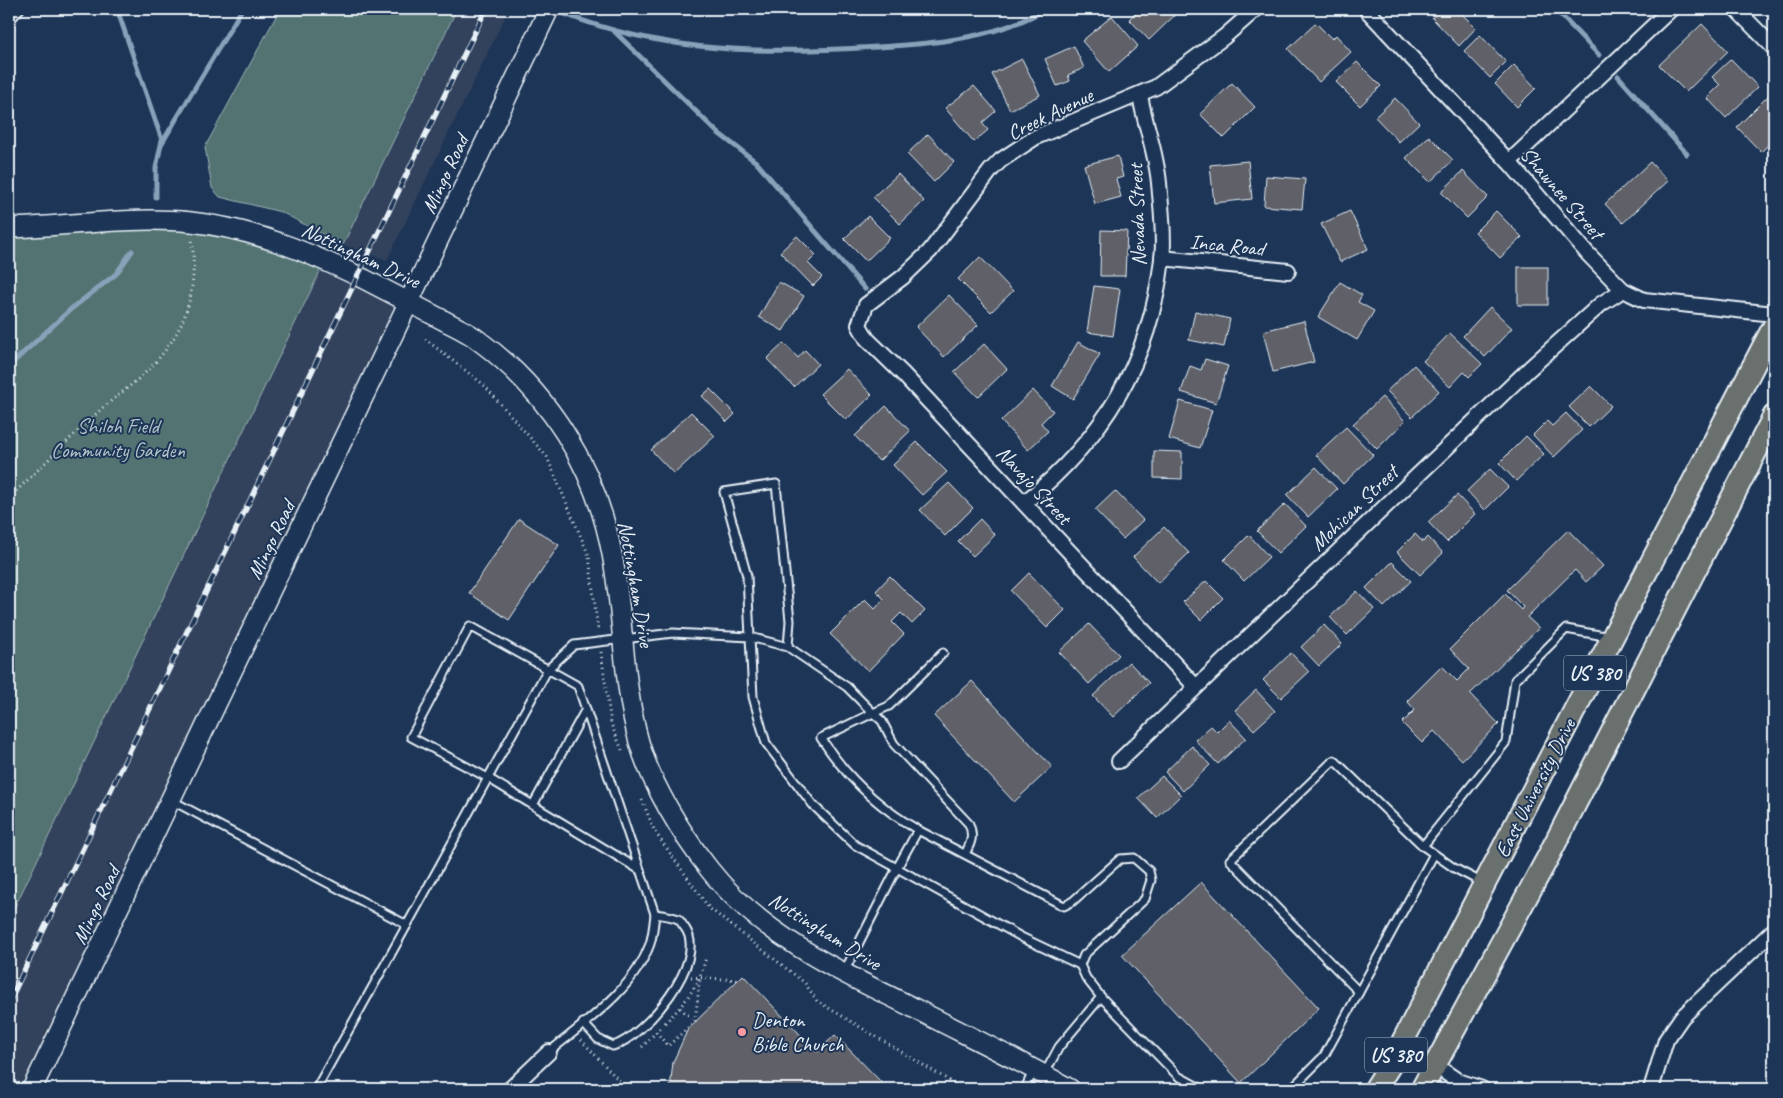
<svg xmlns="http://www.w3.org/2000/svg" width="1783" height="1098" viewBox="0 0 1783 1098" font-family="Caveat,sans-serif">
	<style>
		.built { fill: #30425c }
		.green { fill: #537372; stroke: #9eb2b5 }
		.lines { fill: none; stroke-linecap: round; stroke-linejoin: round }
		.stream { stroke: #88a2ba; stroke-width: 5 }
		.building { fill: #5e6168; stroke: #e8f1f8 }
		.lane-casing { stroke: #e8f1f8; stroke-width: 11 }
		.street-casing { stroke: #e8f1f8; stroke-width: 18 }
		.secondary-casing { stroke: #e8f1f8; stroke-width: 22 }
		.primary-casing { stroke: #e8f1f8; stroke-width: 25 }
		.path { stroke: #e8f1f8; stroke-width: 3; stroke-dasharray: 1 4; stroke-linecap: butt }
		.lane { stroke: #1d3557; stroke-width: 7 }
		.street { stroke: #1d3557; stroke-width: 14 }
		.secondary { stroke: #1d3557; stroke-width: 19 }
		.primary { stroke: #6b706d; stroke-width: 21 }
		.rail-casing { stroke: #e8f1f8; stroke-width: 5.5 }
		.rail { stroke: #1d3557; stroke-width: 4; stroke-dasharray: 11; stroke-linecap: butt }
		.poi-dot { fill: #ff9aa2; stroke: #1d3557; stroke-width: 2 }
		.labels { text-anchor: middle; stroke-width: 4; stroke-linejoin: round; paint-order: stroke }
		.shield { fill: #1d3557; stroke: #abb9c8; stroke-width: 1 }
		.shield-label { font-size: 20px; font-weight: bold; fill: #e8f1f8 }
		.street-label { font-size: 21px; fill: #e8f1f8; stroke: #1d3557 }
		.park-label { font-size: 21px; fill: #b4c5c9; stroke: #1d3557 }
		.poi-label { font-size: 21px; fill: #e8f1f8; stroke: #1d3557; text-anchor: start }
	</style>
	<rect width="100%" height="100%" fill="#1d3557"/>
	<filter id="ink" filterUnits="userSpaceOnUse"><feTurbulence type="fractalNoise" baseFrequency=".02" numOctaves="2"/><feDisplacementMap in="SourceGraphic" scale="10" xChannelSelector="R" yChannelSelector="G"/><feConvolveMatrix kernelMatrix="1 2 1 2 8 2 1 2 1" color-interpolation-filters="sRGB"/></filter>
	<g filter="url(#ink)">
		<!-- built -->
		<g class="built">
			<polygon points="458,9 509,9 387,260 343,245"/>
			<polygon points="325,261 409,302 32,1089 9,1089 9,919"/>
		</g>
		<!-- green -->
		<g class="green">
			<polygon points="280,9 457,9 343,245 281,212 220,197 212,188 205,147"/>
			<polygon points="162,220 325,261 9,919 9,228"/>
		</g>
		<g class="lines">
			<!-- stream -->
			<g class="stream">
				<polyline points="117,9 162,140 156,168 156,197"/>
				<polyline points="1555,9 1599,55"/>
				<path d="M562,13C666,54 767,54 877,47C931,44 998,38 1045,9"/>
				<polyline points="615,32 717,132 756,162 865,289"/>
				<polyline points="1618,76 1687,154"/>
				<polyline points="162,143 242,9"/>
				<polyline points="9,366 71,309 116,274 132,251"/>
			</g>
		</g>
		<!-- building -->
		<g class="building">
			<polygon points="1140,9 1171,9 1176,14 1149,40 1129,19"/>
			<polygon points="1441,9 1457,9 1476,28 1459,46 1432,18"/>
			<polygon points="1112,16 1138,46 1109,72 1082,41"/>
			<polygon points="1316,23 1332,39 1336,35 1351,52 1319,82 1288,49"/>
			<polygon points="1702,24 1728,51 1686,92 1659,65"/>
			<polygon points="1480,35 1506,62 1490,78 1464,51"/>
			<polygon points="1074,46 1084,68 1068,75 1070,81 1057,86 1045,59"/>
			<polygon points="1022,59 1040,95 1010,110 992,74"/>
			<polygon points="1731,59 1758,87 1726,118 1707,98 1720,85 1712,77"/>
			<polygon points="1357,62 1381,86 1360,106 1336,82"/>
			<polygon points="1514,65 1536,88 1517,107 1495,84"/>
			<polygon points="1232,83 1255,107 1224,138 1200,114"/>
			<polygon points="974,86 996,111 982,123 988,130 974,142 945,108"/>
			<polygon points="1770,94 1774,99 1774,139 1761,152 1737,127"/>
			<polygon points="1395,98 1419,123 1399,142 1375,117"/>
			<polygon points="928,134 954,162 934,182 907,154"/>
			<polygon points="1429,136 1453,160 1430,182 1406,158"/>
			<polygon points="1118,156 1123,177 1116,179 1121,197 1095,204 1084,165"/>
			<polygon points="1248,161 1252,199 1214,203 1210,165"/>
			<polygon points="1650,162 1668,181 1623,223 1605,204"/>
			<polygon points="1463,171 1488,197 1467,218 1441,192"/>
			<polygon points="898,174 924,201 900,224 873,197"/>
			<polygon points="1266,176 1305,179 1302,209 1264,206"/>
			<polygon points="1350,211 1368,249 1340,262 1321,224"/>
			<polygon points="1496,211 1522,237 1500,258 1475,232"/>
			<polygon points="868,216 890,238 866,261 844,239"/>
			<polygon points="1101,230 1127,231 1125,276 1100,276"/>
			<polygon points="797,236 816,255 808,263 822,277 813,286 780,252"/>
			<polygon points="980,257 1013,291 991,312 958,279"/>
			<rect x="1518" y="267" width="30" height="38"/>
			<polygon points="779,282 804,296 783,331 759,317"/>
			<polygon points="1340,282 1362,295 1358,302 1374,311 1357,340 1318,317"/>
			<polygon points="1094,286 1120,289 1113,336 1087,332"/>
			<polygon points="949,295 978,325 944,357 916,327"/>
			<polygon points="1490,307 1512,328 1485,357 1463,336"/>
			<polygon points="1195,311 1230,319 1224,347 1189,340"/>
			<polygon points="1304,321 1314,362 1273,372 1263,331"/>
			<polygon points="1450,333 1482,364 1469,377 1464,372 1450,387 1423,361"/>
			<polygon points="1078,342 1100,354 1073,399 1052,386"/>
			<polygon points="784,343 798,358 805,350 818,364 794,387 767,359"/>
			<polygon points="984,344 1007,369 978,397 954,372"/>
			<polygon points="1205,359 1228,366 1216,403 1181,392 1190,366 1201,370"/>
			<polygon points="1414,365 1439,391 1412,417 1387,391"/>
			<polygon points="847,369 872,395 846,420 820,394"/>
			<polygon points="1591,386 1611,406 1589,427 1569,407"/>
			<polygon points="710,389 735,414 727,422 702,396"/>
			<polygon points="1033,390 1053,411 1041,423 1048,431 1028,450 1001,421"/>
			<polygon points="1382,397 1405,421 1377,449 1353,424"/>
			<polygon points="1180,401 1212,410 1200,448 1169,439"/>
			<polygon points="886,406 910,431 879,461 855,436"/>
			<polygon points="691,412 715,436 674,474 651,450"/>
			<polygon points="1566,413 1582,430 1554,457 1533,435 1547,421 1552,426"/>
			<polygon points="1346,427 1373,455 1343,484 1316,455"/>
			<polygon points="1526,436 1544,454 1516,481 1499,463"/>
			<polygon points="917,442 947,472 922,495 893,465"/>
			<polygon points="1154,451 1182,452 1182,479 1154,478"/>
			<polygon points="1316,467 1337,489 1308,517 1287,495"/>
			<polygon points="1490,469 1508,487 1485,510 1467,491"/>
			<polygon points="949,483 973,508 945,536 920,510"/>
			<polygon points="1115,491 1143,520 1123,539 1095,510"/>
			<polygon points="1457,495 1475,514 1447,542 1428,522"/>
			<polygon points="1285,504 1306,526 1278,553 1257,531"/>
			<polygon points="519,519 559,545 509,620 469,593"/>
			<polygon points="980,519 995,535 973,556 958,541"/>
			<polygon points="1164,527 1189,553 1158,583 1133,557"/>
			<polygon points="1568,530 1603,566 1586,582 1575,570 1527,617 1539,628 1470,694 1499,724 1462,760 1434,731 1422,743 1402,723 1415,710 1407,701 1442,666 1457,681 1469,669 1450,649 1505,594 1521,610 1523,607 1507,590"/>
			<polygon points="1415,534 1423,542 1428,537 1443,553 1420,575 1397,552"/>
			<polygon points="1249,535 1269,557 1244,581 1224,560"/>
			<polygon points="1392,562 1411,581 1384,607 1366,588"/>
			<polygon points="1029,573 1065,610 1047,628 1011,591"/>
			<polygon points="890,576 925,611 912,624 901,613 892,622 904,634 868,671 830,634 865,599 875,609 884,599 876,591"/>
			<polygon points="1206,581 1223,598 1201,620 1183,602"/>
			<polygon points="1357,591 1374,609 1347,635 1330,617"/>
			<polygon points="1089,624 1119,655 1089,684 1059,652"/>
			<polygon points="1324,625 1342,644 1319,666 1301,647"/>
			<polygon points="1291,653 1309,672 1281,698 1263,680"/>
			<polygon points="1129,662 1149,683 1113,717 1093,696"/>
			<polygon points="972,681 1052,767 1014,802 934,716"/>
			<polygon points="1256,690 1275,711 1254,730 1235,710"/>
			<polygon points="1229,720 1246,738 1218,764 1195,740 1211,726 1217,732"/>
			<polygon points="1192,746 1210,765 1183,791 1165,772"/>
			<polygon points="1162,776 1181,795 1157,818 1138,798"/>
			<polygon points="1201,882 1319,1008 1241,1083 1122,955"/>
			<polygon points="743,975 817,1052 835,1035 887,1088 670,1089 673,1062 688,1029"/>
		</g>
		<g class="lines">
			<defs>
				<g id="lane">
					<polyline points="9,21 20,9"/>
					<polyline points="788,647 750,637 747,576 724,492 776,484 790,621 788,647 847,687 873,713 889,706 943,653"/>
					<polyline points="171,800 407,925 548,669 574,645 673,633 750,637 753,697 766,743 813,805 855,845 897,868 844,972"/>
					<polyline points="533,805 586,709"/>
					<polyline points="918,830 1064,906 1073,901 1120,859 1134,858 1149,871 1151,880 1145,899 1084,955 1080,965 1086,978 1101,997"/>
					<polyline points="1423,846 1454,868 1483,883"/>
					<path d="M965,854C971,843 974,836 969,824L894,744L882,721L873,713L821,738C846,777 878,807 918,830L897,868L1023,938L1080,965"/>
					<polyline points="1359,992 1434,854"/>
					<path d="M583,1023L598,1039L613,1046C644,1037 709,961 685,928C683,926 681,921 678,919C672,916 662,915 655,914"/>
					<path d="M549,1052C585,1022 633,991 650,944C653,934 654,923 655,914L578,686L470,626L411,737L488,778L640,870"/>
					<polyline points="1045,1073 1059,1047 1101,997 1178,1076 1202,1089"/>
					<polyline points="316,1089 407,925"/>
					<polyline points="1025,1089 1034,1069"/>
					<polyline points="1291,1089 1324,1056 1359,992 1230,860 1334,760 1423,846 1506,742 1515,680 1566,629 1610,637"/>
				</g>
				<g id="street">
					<polyline points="1366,9 1509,162 1588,254 1623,290 1644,300 1774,314"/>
					<polyline points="1736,9 1774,48"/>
					<polyline points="1509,162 1671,9"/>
					<polyline points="1162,258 1288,271"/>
					<path d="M1024,503C1104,438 1150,362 1162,259C1165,237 1161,206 1159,183C1156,151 1145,126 1140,95"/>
					<polyline points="1196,687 903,374 867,339 859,325 866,305 903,277 930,251 991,170 1001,160 1036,137 1156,87 1224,37 1256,9"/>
					<polyline points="1119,761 1529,369 1601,304 1623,290"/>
					<polyline points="1436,1066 1458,1081 1482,1089"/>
					<polyline points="510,1089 549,1052"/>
					<polyline points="1651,1089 1666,1040 1682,1017 1774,930"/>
				</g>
				<g id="secondary">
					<path d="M9,228C69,226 131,216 191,222C254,229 308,252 364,279C391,293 418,307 445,321C456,327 468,332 478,340C549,392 596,468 612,554C624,616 622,681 639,742C651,784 682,835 709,869C759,933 836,970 908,1005C962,1033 1017,1059 1070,1089"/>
					<polyline points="32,1089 549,9"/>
				</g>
				<g id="primary">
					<polyline points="1375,1089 1392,1062 1774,326"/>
					<polyline points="1422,1089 1547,859 1774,416"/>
				</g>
			</defs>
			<!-- lane casing -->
			<use href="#lane" class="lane-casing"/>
			<!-- street casing -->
			<use href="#street" class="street-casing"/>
			<!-- secondary casing -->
			<use href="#secondary" class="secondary-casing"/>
			<!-- primary casing -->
			<use href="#primary" class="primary-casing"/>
			<!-- path -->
			<g class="path">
				<polyline points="425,339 484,385 547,457 589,556 598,631"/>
				<path d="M9,498C38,470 67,441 96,414C114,397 135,384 151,367C189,327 197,290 192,238"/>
				<polyline points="601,652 611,724 622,750"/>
				<polyline points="642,800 655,832 709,908 805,983 817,1001 963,1089"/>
				<polyline points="691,977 738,980"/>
				<polyline points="680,1008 695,1021"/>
				<path d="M665,1023C686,1002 699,986 706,957"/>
				<polyline points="656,1032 668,1046 695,1021 700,979"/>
				<polyline points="581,1040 627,1089"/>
				<polyline points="642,1047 660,1028"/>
			</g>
			<!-- lane -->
			<use href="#lane" class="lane"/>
			<!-- street -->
			<use href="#street" class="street"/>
			<!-- secondary -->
			<use href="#secondary" class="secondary"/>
			<!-- primary -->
			<use href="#primary" class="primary"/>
			<defs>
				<polyline id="rail" points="9,1002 486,9"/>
			</defs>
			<!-- rail casing -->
			<use href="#rail" class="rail-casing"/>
			<!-- rail -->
			<use href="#rail" class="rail"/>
		</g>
	</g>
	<!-- markers -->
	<circle class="poi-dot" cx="742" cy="1032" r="5"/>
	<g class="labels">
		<!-- shield labels -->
		<g class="shield">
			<rect x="1564" y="655.5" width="62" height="35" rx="4"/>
			<rect x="1365" y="1037.5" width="62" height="35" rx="4"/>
		</g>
		<g class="shield-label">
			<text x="1595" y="680">US 380</text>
			<text x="1396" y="1062">US 380</text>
		</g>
		<!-- street labels -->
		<g class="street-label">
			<text transform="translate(1050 114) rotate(-26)" y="7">Creek Avenue</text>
			<text transform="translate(445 174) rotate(-65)" y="7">Mingo Road</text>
			<text transform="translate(1562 193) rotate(49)" y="7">Shawnee Street</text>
			<text transform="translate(1137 215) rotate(-92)" y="7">Nevada Street</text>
			<text transform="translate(1227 245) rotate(6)" y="7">Inca Road</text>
			<text transform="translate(361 255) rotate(25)" y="7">Nottingham Drive</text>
			<text transform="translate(1034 485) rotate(47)" y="7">Navajo Street</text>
			<text transform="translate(1354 508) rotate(-44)" y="7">Mohican Street</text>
			<text transform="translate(271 540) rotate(-64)" y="7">Mingo Road</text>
			<text transform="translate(636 584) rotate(80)" y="7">Nottingham Drive</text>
			<text transform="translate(1535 788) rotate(-63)" y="7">East University Drive</text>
			<text transform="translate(96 905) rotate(-64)" y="7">Mingo Road</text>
			<text transform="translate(825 931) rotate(32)" y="7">Nottingham Drive</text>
		</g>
		<!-- park labels -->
		<g class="park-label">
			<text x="118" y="433">Shiloh Field<tspan x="118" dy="24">Community Garden</tspan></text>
		</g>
		<!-- poi labels -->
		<g class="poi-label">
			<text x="752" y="1027">Denton<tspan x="752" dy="24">Bible Church</tspan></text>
		</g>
	</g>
	<!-- margin -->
	<rect width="1783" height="1098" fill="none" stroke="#1d3557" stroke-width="30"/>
	<rect x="15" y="15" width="1753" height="1068" fill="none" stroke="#e8f1f8" stroke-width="2" filter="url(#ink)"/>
</svg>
